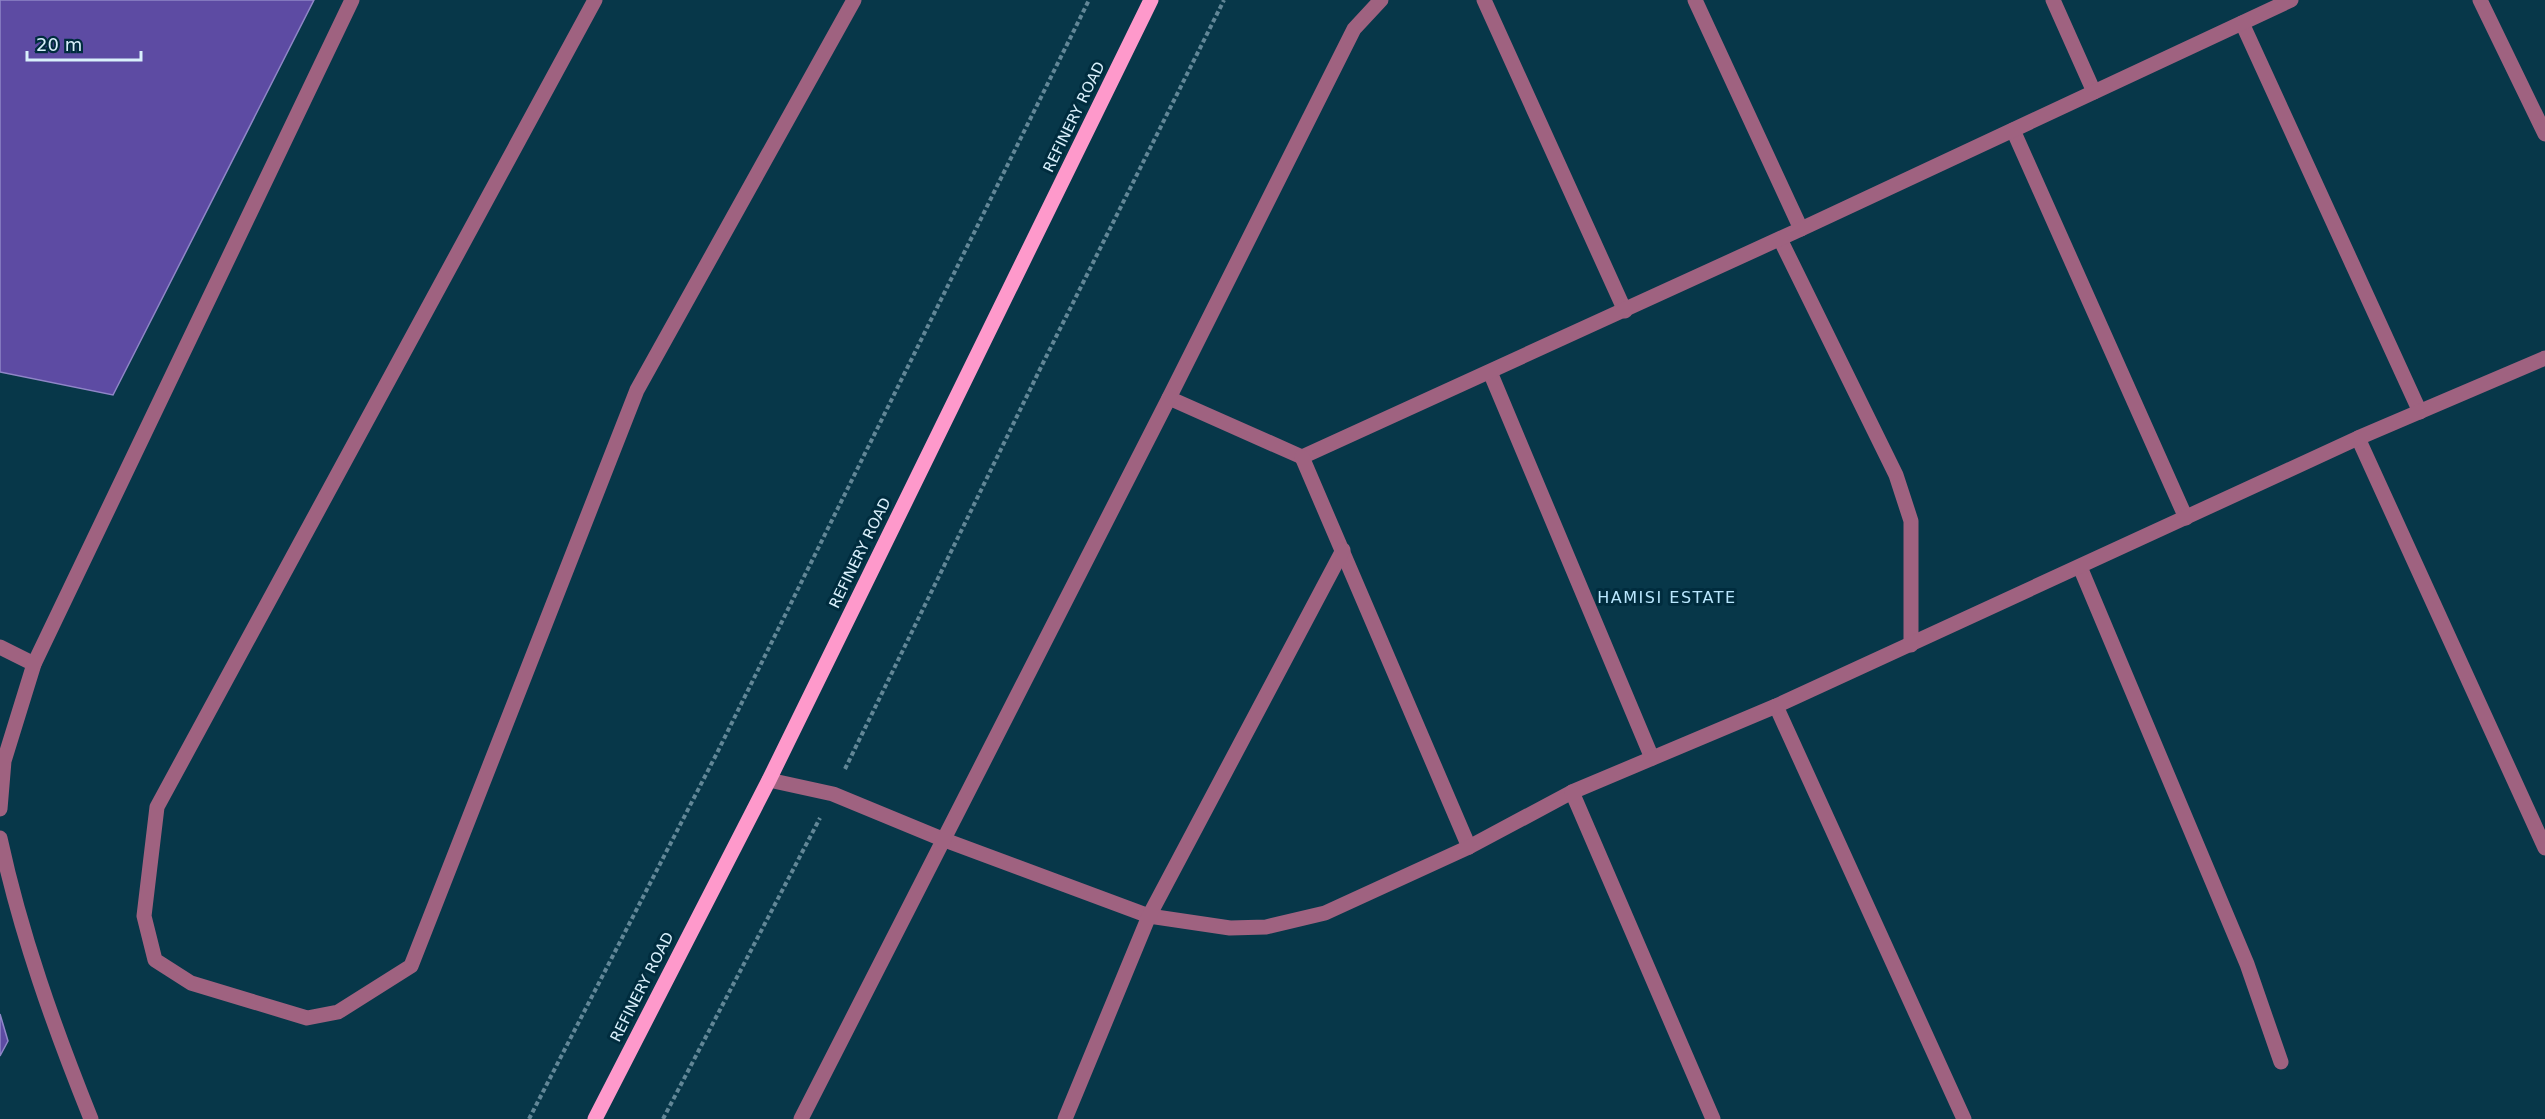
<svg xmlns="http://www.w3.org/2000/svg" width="2545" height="1119" viewBox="0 0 2545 1119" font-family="'DejaVu Sans',sans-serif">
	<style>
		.building { fill: #5d4ba3; stroke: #8f86c7; stroke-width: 1.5 }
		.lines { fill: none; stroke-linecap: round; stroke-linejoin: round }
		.path { stroke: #628797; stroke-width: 4; stroke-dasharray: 4.5 3; stroke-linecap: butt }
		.minor { stroke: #9f6280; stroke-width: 15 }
		.major { stroke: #fe99cb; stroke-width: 15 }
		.labels { text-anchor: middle; stroke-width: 6; stroke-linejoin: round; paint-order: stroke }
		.street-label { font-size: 15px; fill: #d9f0fc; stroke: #002c3e }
		.neighbourhood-label { font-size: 16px; letter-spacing: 1.5px; fill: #b9e7fe; stroke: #002c3e }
	</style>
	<rect width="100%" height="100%" fill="#073749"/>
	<!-- building -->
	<g class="building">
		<polygon points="0,0 314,0 113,395 0,372"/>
		<polygon points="0,1014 8,1041 0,1056"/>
	</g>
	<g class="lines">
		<!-- path -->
		<g class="path">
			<polyline points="845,769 1044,361 1224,0"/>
			<polyline points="529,1119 716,755 1089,0"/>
			<polyline points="663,1119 820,818"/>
		</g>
		<!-- minor -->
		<g class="minor">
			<polyline points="595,0 157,807 144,916 155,960 191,983 307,1018 338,1012 411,966 637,390 854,0"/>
			<polyline points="1484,0 1625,311"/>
			<polyline points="1695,0 1801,229"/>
			<polyline points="2053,0 2094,92"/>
			<polyline points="2480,0 2545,134"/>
			<polyline points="2242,23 2420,412"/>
			<polyline points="2013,130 2186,518"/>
			<polyline points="1780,239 1896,475 1911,521 1911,645"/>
			<polyline points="1490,372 1652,758"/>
			<polyline points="1169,398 1302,457 1801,229 2291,0"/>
			<polyline points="2358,438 2545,848"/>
			<polyline points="1302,457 1469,847"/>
			<polyline points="2080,567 2247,964 2281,1062"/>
			<polyline points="0,647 34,664"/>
			<polyline points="1776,706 1964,1119"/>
			<polyline points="769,780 833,794 942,839 1149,916 1230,928 1266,927 1325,913 1469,847 1572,792 1776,706 2358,438 2545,358"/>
			<polyline points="1572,792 1713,1119"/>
			<polyline points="0,809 4,761 34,664 352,0"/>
			<path d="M0,838C21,935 54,1027 91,1119"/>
			<polyline points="801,1119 1169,398 1354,29 1381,0"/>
			<polyline points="1065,1119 1149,916 1343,550"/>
		</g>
		<!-- major -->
		<polyline class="major" points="595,1119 769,780 1151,0"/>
	</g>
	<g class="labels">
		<!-- street labels -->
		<g class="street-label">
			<text transform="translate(1074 117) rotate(-64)" y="5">REFINERY ROAD</text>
			<text transform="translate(860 553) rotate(-64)" y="5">REFINERY ROAD</text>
			<text transform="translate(642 987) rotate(-63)" y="5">REFINERY ROAD</text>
		</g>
		<!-- neighbourhood labels -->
		<g class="neighbourhood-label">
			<text x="1667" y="603">HAMISI ESTATE</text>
		</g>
	</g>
	<!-- scale -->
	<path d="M27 51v9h114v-9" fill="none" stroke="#d9f0fc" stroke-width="3"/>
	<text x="36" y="51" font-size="18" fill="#d9f0fc" stroke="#002c3e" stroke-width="4.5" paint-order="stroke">20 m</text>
</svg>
